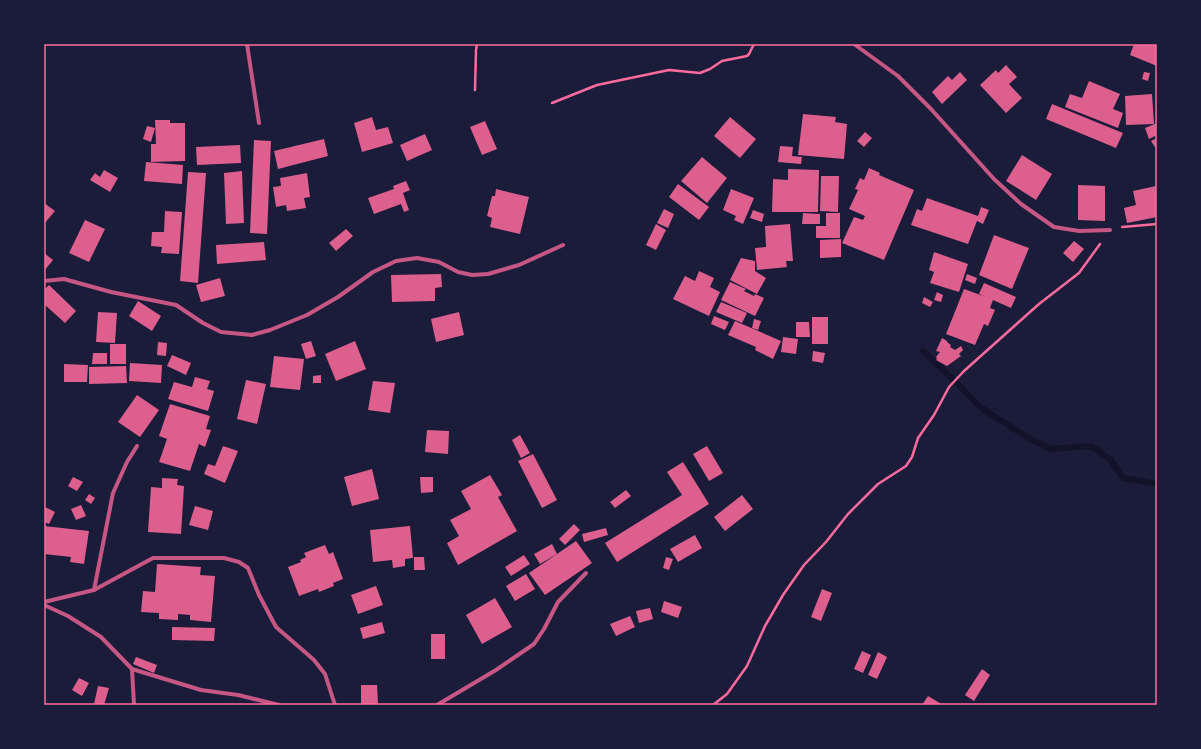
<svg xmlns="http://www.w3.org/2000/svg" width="1201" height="749" viewBox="0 0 1201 749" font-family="Figtree,sans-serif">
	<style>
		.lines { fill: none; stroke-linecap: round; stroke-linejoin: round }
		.stream { stroke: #12122b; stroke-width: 6 }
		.building { fill: #dd5f8e }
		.path { stroke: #ff6b9d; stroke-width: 2.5 }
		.minor { stroke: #c65784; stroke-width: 4 }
		.neatline { fill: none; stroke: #ff6b9d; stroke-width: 1.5 }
	</style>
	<rect width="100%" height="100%" fill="#1b1b3a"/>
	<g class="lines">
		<!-- stream -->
		<polyline class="stream" points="923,351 959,385 980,407 1028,438 1051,449 1091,446 1110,459 1123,478 1157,484"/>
	</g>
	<!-- building -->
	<g class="building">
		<polygon points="1134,44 1157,44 1157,66 1130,55"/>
		<polygon points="1006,65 1017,77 1009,84 1022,98 1006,113 980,85 996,70 998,73"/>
		<polygon points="960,72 967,80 942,104 932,92 948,76 952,80"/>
		<polygon points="1144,72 1150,73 1148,81 1142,79"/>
		<polygon points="1089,81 1120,94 1113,109 1123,113 1118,128 1065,107 1070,94 1082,98"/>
		<polygon points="1152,94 1154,124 1126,125 1125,96"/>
		<polygon points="1052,104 1123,133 1116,148 1046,119"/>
		<polygon points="803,114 836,117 835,122 847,124 844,159 798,155"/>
		<polygon points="372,117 376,130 388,127 393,143 362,152 354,123"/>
		<polygon points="730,117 756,139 740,158 714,136"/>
		<polygon points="155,120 170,120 170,123 185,123 185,161 151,162 151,144 156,144"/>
		<polygon points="485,121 497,149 482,155 470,127"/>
		<polygon points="1157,123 1157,135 1149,139 1145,128"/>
		<polygon points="147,126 155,128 151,142 143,139"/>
		<polygon points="865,132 872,138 864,147 857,141"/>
		<polygon points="425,134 432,150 407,161 400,145"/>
		<polygon points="1157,138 1157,150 1151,141"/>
		<polygon points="324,139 328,156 278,169 274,151"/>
		<polygon points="254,140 271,141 267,234 250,233"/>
		<polygon points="240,145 241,163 197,165 196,147"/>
		<polygon points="780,146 793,147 792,156 802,157 801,164 778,162"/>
		<polygon points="1022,155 1052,174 1036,200 1006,181"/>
		<polygon points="702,157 727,178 707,203 681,181"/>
		<polygon points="146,162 183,165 182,184 144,181"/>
		<polygon points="869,168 880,173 879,175 914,190 884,260 842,243 854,217 863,220 865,216 849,209 858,190 855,189 860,178 864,180"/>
		<polygon points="788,169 819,170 818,212 772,212 773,179 788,180"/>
		<polygon points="104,170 118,178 110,192 90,180 95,173 100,177"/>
		<polygon points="242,171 244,223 226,224 224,173"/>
		<polygon points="188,172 206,173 198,283 180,281"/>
		<polygon points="307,173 310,197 304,198 306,208 287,211 286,205 276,207 273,187 281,186 280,178"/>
		<polygon points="821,176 839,176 838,212 820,211"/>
		<polygon points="406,181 410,190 403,193 409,210 404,212 401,204 374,214 368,198 394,189 393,186"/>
		<polygon points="678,184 709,207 699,220 669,197"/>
		<polygon points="1078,185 1105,186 1105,221 1078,220"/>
		<polygon points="1156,186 1157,217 1127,223 1124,208 1136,205 1133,191"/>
		<polygon points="496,189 529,197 520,234 490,227 492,218 487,216 492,196 495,196"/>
		<polygon points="731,189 754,198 743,224 734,220 736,216 723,210"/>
		<polygon points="927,198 978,216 981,207 989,210 983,224 977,221 968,244 911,225 917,209 922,211"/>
		<polygon points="44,203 55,211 44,224"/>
		<polygon points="664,209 674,214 668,228 657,223"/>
		<polygon points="753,210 764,214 762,222 750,218"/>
		<polygon points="165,211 182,212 179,254 161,253 162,247 151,246 152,232 164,232"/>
		<polygon points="803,213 820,214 820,224 802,224"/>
		<polygon points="826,213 840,213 840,238 816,238 816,226 826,226"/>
		<polygon points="85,220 105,229 89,262 69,253"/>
		<polygon points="656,224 666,230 656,250 646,245"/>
		<polygon points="790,224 793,261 786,261 787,267 757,270 755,248 766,247 765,226"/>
		<polygon points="346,229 353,236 336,251 329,243"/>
		<polygon points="994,235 1029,248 1012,289 979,275"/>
		<polygon points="841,239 841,257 820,258 820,240"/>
		<polygon points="1074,241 1084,249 1073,262 1063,253"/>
		<polygon points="264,242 266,260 217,264 216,245"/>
		<polygon points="934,252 968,264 959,292 930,283 934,272 929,270"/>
		<polygon points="44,253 53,260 44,271"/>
		<polygon points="741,258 755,261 755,271 766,278 757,294 730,280"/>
		<polygon points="699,271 714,278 710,287 720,292 709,316 673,299 685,276 695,281"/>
		<polygon points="441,274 442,287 435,288 435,301 392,302 391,275"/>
		<polygon points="967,274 977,278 975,284 965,280"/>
		<polygon points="220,278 225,296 201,302 196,285"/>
		<polygon points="730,282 746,289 744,291 754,296 755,294 764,298 755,316 721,300"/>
		<polygon points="984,283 1016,297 1011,308 993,300 990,308 995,310 988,326 984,324 975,345 946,334 964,289 986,297 979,294"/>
		<polygon points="49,285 76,311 65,323 44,304 44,290"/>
		<polygon points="937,292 943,295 941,302 934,300"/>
		<polygon points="924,297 933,302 930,307 922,303"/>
		<polygon points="138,301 161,316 152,331 129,316"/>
		<polygon points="721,302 747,313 742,323 716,312"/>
		<polygon points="98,312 117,313 115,343 96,342"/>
		<polygon points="459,312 464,335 436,342 431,319"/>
		<polygon points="714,316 729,322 725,330 711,324"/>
		<rect x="812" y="317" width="16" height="27"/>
		<polygon points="754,319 761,321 758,330 752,328"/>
		<polygon points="735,321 781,341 773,359 755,350 756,347 728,335"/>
		<polygon points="796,322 809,322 810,337 796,337"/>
		<polygon points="783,337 798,339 796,354 781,352"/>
		<polygon points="942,338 947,341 947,342 951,345 950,347 955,350 961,346 963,350 959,354 961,356 947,366 936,360 937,359 936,357 940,352 936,351"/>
		<polygon points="311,341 316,356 306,359 301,344"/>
		<polygon points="355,341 366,369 336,381 325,354"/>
		<polygon points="158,342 167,343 166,356 157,355"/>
		<rect x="110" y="344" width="16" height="20"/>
		<polygon points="813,351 825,353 823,363 812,361"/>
		<polygon points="93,353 107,353 107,364 92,364"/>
		<polygon points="172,355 191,363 186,375 167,366"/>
		<polygon points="274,356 304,359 300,390 270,387"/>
		<polygon points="130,363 162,365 161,383 129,381"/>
		<polygon points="64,364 88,365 87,382 64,382"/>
		<polygon points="126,366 127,383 89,384 89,367"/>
		<polygon points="321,375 321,383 313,383 313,376"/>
		<polygon points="195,377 210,381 207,389 214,391 208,411 168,399 174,382 192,387"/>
		<polygon points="246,380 266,384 257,424 237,419"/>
		<polygon points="373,381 395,383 390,413 368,410"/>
		<polygon points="137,395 159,410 140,437 118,422"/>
		<polygon points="170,404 210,416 206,429 211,430 205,447 199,444 190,471 159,462 167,439 159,436"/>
		<polygon points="427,430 449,431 448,454 425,452"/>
		<polygon points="520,435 530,453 521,458 512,440"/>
		<polygon points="223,446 238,451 225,483 204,474 208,464 215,466"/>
		<polygon points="707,446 723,473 709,481 693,454"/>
		<polygon points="533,454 557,500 542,508 518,461"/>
		<polygon points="683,462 709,504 617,562 605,543 682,495 667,472"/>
		<polygon points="372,469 379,499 352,506 344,477"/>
		<polygon points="490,475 502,495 498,497 517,531 458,565 447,543 459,536 450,520 471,509 461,491"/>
		<polygon points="73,477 83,482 77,491 68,486"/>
		<polygon points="420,477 433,477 433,492 421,493"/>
		<polygon points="162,478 178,479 177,485 184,486 181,534 148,532 151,487 162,488"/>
		<polygon points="626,490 631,496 615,508 610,502"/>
		<polygon points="89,494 95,498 91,504 85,500"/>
		<polygon points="742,495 753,509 725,531 714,517"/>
		<polygon points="81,505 86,516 76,520 71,509"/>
		<polygon points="195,506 213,511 208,530 189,525"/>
		<polygon points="45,507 55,512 49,524 44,522"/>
		<polygon points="574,524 580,530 565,545 559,539"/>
		<polygon points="44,526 89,531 84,564 70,562 71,557 44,554"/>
		<polygon points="410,526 413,558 405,559 405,566 393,568 392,560 373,562 370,530"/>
		<polygon points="606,528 608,535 584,542 582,534"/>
		<polygon points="695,535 702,548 678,562 670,549"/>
		<polygon points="576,541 592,563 545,595 529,573"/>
		<polygon points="552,544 557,554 540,564 534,554"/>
		<polygon points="325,545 329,554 333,552 343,579 333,583 334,586 319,592 318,589 299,596 288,567 301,562 300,560 306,557 304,553"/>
		<polygon points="524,555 530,564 511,576 505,567"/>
		<polygon points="414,557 424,557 425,570 414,570"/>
		<polygon points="666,557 673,559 669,570 663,568"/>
		<polygon points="157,564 201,567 200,575 215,576 211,622 190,620 190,615 178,614 178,620 159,619 159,613 141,612 143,591 155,592"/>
		<polygon points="526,574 535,589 515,601 506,586"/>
		<polygon points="376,586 383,605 358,614 351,595"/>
		<polygon points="822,589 832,593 821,621 811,617"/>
		<polygon points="495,598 512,627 482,644 466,615"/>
		<polygon points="664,601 682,607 678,618 661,612"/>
		<polygon points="650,608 653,619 639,623 636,611"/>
		<polygon points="630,616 635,627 616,636 610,624"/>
		<polygon points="382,622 385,633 363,639 360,628"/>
		<polygon points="172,627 215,628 214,641 172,640"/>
		<rect x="431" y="634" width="14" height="25"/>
		<polygon points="862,651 871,655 863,673 854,669"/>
		<polygon points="878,652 887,657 877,679 868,675"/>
		<polygon points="136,657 157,665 154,673 133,664"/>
		<polygon points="982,669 990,675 974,701 965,695"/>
		<polygon points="79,678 89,683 82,696 72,690"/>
		<polygon points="361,685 377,685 378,704 361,704"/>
		<polygon points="98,686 109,688 104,705 94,704"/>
		<polygon points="928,696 943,705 922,705"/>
	</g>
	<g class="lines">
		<!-- path -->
		<g class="path">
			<polyline points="475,90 476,50 477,44"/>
			<polyline points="552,103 597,85 669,70 700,73 710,69 722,61 747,56 749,54 754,44"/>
			<polyline points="1122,227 1157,224"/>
			<polyline points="713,705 727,694 747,666 765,626 783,595 804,565 826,542 848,514 878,484 906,466 912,457 918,438 934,415 949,387 964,371 1039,304 1079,273 1100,244"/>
		</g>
		<!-- minor -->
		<g class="minor">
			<polyline points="247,44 259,123"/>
			<polyline points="854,44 898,76 931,109 994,179 1021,204 1054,227 1079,231 1110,230"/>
			<polyline points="44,281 64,279 111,292 176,305 203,323 221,332 252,335 270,330 307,315 338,297 373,272 396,261 417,258 439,262 458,272 472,275 488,274 519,265 563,245"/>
			<polyline points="94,590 113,493 127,462 137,446"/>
			<polyline points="44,602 94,590 153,558 224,558 239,562 248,568 259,595 276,627 314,660 325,674 335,705"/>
			<polyline points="44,605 68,616 101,637 132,669 134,705"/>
			<polyline points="132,669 201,690 238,695 279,705"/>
			<polyline points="437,705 496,670 534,644 544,629 558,602 586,573"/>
		</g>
	</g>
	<!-- border -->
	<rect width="1201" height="749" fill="none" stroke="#1b1b3a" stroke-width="90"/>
	<rect x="45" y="45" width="1111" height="659" class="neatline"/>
</svg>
